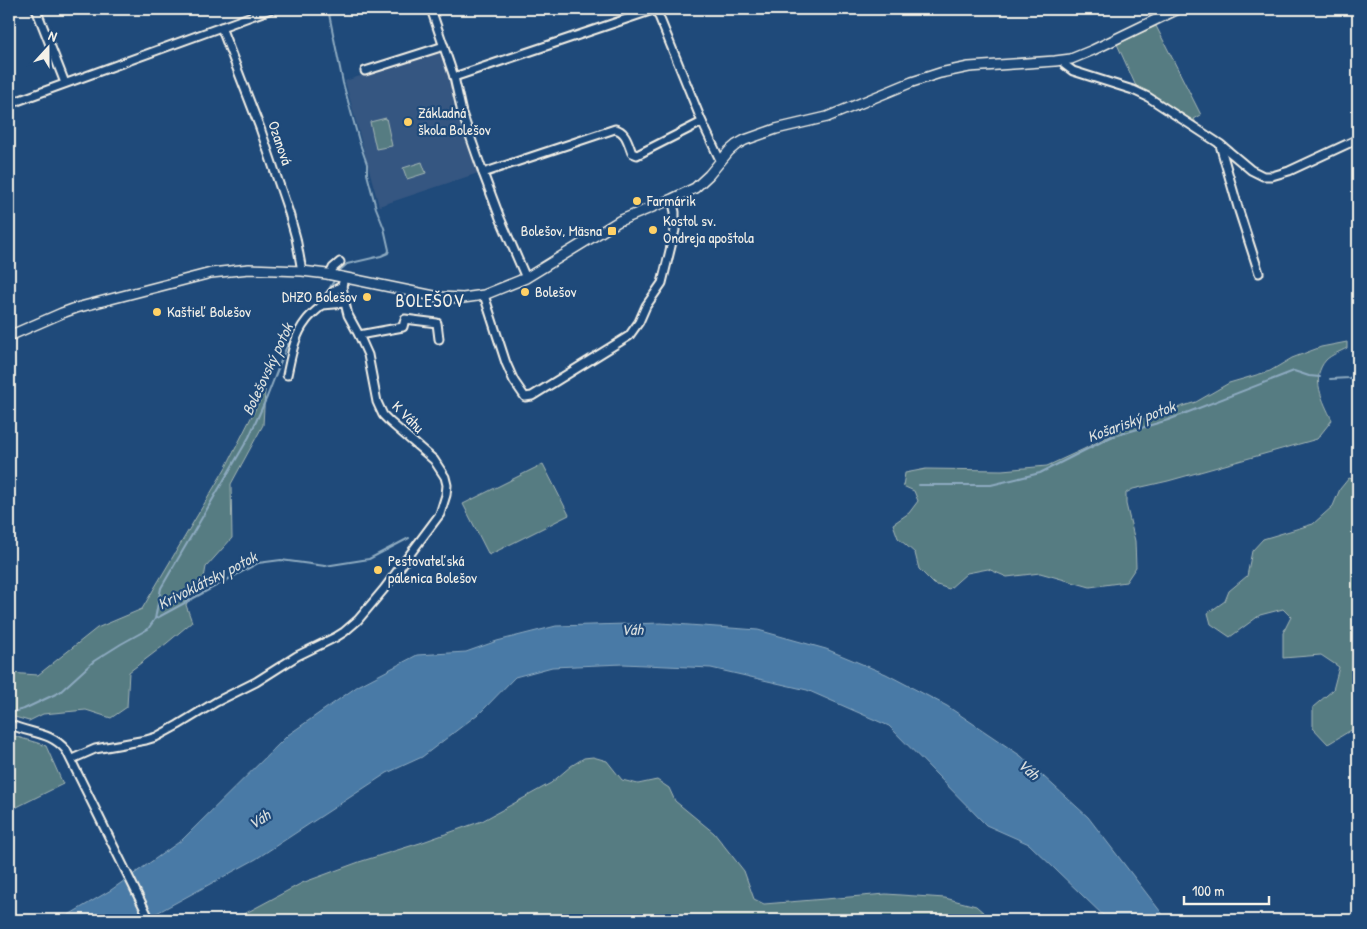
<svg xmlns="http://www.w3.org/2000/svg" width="1367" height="929" viewBox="0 0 1367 929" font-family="'Patrick Hand',sans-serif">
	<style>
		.built { fill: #365781 }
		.green { fill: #567c82; stroke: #a5b6b5 }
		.water { fill: #497aa6; stroke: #8daac0 }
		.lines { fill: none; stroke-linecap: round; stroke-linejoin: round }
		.stream { stroke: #8daac0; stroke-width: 2 }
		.minor-casing { stroke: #f4f1e8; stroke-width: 11 }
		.major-casing { stroke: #f4f1e8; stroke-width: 12 }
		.minor { stroke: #1f4a7a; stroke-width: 7 }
		.major { stroke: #1f4a7a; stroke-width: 9 }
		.poi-dot { fill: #ffd166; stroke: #1f4a7a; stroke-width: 2 }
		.labels { text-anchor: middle; stroke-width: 4.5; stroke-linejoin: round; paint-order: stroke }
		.poi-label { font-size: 15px; fill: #f4f1e8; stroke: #1f4a7a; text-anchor: start }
		.street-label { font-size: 15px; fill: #f4f1e8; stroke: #1f4a7a }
		.water-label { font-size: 16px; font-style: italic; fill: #dadfde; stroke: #1f4a7a }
		.quarter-label { font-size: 18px; letter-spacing: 1px; fill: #f4f1e8; stroke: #1f4a7a }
	</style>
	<rect width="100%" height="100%" fill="#1f4a7a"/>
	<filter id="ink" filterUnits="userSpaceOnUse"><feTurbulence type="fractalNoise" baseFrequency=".02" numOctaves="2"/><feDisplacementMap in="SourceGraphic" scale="10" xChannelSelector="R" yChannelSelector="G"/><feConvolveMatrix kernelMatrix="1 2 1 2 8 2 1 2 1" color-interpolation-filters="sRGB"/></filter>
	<g filter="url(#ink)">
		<!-- built -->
		<polygon class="built" points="440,50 451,83 454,109 478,173 379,206 345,81"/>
		<!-- green -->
		<g class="green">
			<polygon points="1156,26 1201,115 1194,119 1196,123 1140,90 1135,84 1117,44"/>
			<polygon points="386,118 392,146 376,149 370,122"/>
			<polygon points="422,162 426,173 407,179 403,168"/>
			<path d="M1347,342V348C1341,351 1331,355 1326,360C1310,378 1323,401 1332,420L1317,439L1168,481L1133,489L1126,493V504L1135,541L1136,567L1126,582L1090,587L1040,573L1007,577L988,569L967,573L949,589L934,584L919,569L915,553L898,538L893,524L909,513L918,501L914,491L903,486L905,473L926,469L1002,470L1047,466L1084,449L1142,419L1196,402L1229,383L1270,371L1292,358L1321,347Z"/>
			<polygon points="265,390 263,425 231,484 232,538 206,567 204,578 192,591 186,605 192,622 167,643 129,672 127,707 111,718 86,710 43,714 29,721 11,716 9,713 9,673 38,675 97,628 142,609 226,467"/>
			<polygon points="543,464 569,515 489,555 463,504"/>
			<polygon points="1349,478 1358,481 1358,726 1328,744 1313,728 1313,707 1333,690 1339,667 1321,655 1283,658 1283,633 1291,617 1283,609 1260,615 1230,637 1211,624 1208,613 1225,601 1229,591 1247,576 1252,551 1263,539 1313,524 1333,506 1340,489"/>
			<path d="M9,734C21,739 34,741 46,746L63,784L9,811Z"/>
			<polygon points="593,757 607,761 622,780 638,784 657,780 669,788 675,801 714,833 744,871 754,899 764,904 886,894 945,898 976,906 992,920 233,920 302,883 359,862 420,843 482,821 551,783 571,766 584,758"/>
		</g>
		<!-- water -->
		<polygon class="water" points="661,623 758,630 826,649 886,674 947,706 1021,756 1088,817 1167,920 1108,920 1029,844 986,825 889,726 807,690 711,668 623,664 552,667 515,677 482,711 422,757 387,773 256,859 144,920 60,920 111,890 182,840 288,735 358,686 417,655 466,652 497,641 556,626"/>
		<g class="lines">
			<!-- stream -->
			<g class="stream">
				<polyline points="328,9 343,83 359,141 367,164 367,174 376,208 384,228 389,250 388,253 381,256 347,264 338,272"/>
				<polyline points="1330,379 1349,378 1358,376"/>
				<polyline points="919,485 991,485 1040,473 1111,437 1168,420 1294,371 1309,376 1320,377"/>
				<polyline points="155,619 161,588 249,437 267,397 286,348 304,317 325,296 335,279"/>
				<polyline points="9,713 24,709 60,692 94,661 121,644 148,629 155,619 258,563 281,560 325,566 369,559 409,538"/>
			</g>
			<defs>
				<g id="minor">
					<polyline points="36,9 65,83"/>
					<polyline points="431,9 454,77 462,113 483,173 500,218 526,278"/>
					<polyline points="656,9 702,122 720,160"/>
					<polyline points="221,27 260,128 289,213 296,238 302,271"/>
					<polyline points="1063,60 1065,65 1073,71 1133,90 1148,97 1220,144 1251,170 1263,176 1272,176 1289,171 1358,139"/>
					<polyline points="365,71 444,46"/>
					<polyline points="454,77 656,9"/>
					<polyline points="9,104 271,9"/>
					<polyline points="1220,145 1239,211 1259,273"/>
					<path d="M483,173L615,129C626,131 628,143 632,153L637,155L702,122"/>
					<polyline points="330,275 333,268 340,262"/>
					<polyline points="484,295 506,363 514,381 525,397 532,396 629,336 639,322 646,306 662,283 675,230 675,212 672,199"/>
					<polyline points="323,305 345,303"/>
					<polyline points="359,335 403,327 405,319 437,323 439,339"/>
					<path d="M287,375C291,357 294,336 306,321C311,314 318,310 323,304C330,296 331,291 342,286"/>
					<path d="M9,724C30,734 50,731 66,750L150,920"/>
					<polyline points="72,759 95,749 146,740 156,737 178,725 216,702 256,682 297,656 336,637 344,632 358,620 384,589 440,514 446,495 447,485 445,477 434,460 390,422 383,415 377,402 368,355 359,335 348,315 345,303 342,286 344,278"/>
				</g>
				<polyline id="major" points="9,336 62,313 76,308 211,273 249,269 302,271 327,274 439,297 463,298 484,295 526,278 619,221 672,199 695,188 709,175 729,151 736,145 745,140 776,129 827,117 912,82 940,73 969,67 1055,61 1071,59 1093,50 1178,9"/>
			</defs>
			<!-- minor casing -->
			<use href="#minor" class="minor-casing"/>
			<!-- major casing -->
			<use href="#major" class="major-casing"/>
			<!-- minor -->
			<use href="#minor" class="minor"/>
			<!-- major -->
			<use href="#major" class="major"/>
		</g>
	</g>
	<!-- markers -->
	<g class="poi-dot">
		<circle cx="408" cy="122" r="5"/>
		<circle cx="637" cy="201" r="5"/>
		<circle cx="653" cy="230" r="5"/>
		<rect x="607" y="226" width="10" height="10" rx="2.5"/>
		<circle cx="525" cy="292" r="5"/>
		<circle cx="367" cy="297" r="5"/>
		<circle cx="157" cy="312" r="5"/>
		<circle cx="378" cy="570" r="5"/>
	</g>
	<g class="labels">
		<!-- poi labels -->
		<g class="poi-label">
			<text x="418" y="118">Základná<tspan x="418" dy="17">škola Bolešov</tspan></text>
			<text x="647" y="206">Farmárik</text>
			<text x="663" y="226">Kostol sv.<tspan x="663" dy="17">Ondreja apoštola</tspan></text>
			<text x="602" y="236" text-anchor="end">Bolešov, Mäsna</text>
			<text x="535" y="297">Bolešov</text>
			<text x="357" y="302" text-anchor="end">DHZO Bolešov</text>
			<text x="167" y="317">Kaštieľ Bolešov</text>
			<text x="388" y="566">Pestovateľská<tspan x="388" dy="17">pálenica Bolešov</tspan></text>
		</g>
		<!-- street labels -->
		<g class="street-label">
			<text transform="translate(280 143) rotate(71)" y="5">Ozanová</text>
			<text transform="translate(408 417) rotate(45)" y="5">K Váhu</text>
		</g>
		<!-- water labels -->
		<g class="water-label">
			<text transform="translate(267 369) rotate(-65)" y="6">Bolešovský potok</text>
			<text transform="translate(1131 421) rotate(-20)" y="6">Košariský potok</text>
			<text transform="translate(207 580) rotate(-27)" y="6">Krivoklátsky potok</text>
			<text x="632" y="635">Váh</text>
			<text transform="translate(1029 769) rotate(42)" y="6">Váh</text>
			<text transform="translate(259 819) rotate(-32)" y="6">Váh</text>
		</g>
		<!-- quarter labels -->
		<g class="quarter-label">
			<text x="430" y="307">BOLEŠOV</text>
		</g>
	</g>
	<!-- margin -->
	<rect width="1367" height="929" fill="none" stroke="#1f4a7a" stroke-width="30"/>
	<rect x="15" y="15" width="1337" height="899" fill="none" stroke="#f4f1e8" stroke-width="2" filter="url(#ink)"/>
	<!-- north arrow -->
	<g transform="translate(48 48) rotate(21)" stroke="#1f4a7a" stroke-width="4" paint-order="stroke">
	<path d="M0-4L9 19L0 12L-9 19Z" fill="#f4f1e8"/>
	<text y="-8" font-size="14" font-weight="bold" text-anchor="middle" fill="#f4f1e8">N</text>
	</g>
	<!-- scale -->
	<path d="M1184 896v8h85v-8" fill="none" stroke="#f4f1e8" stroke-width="2.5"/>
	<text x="1192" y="896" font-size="15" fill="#f4f1e8" stroke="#1f4a7a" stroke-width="4" paint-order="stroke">100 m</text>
</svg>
